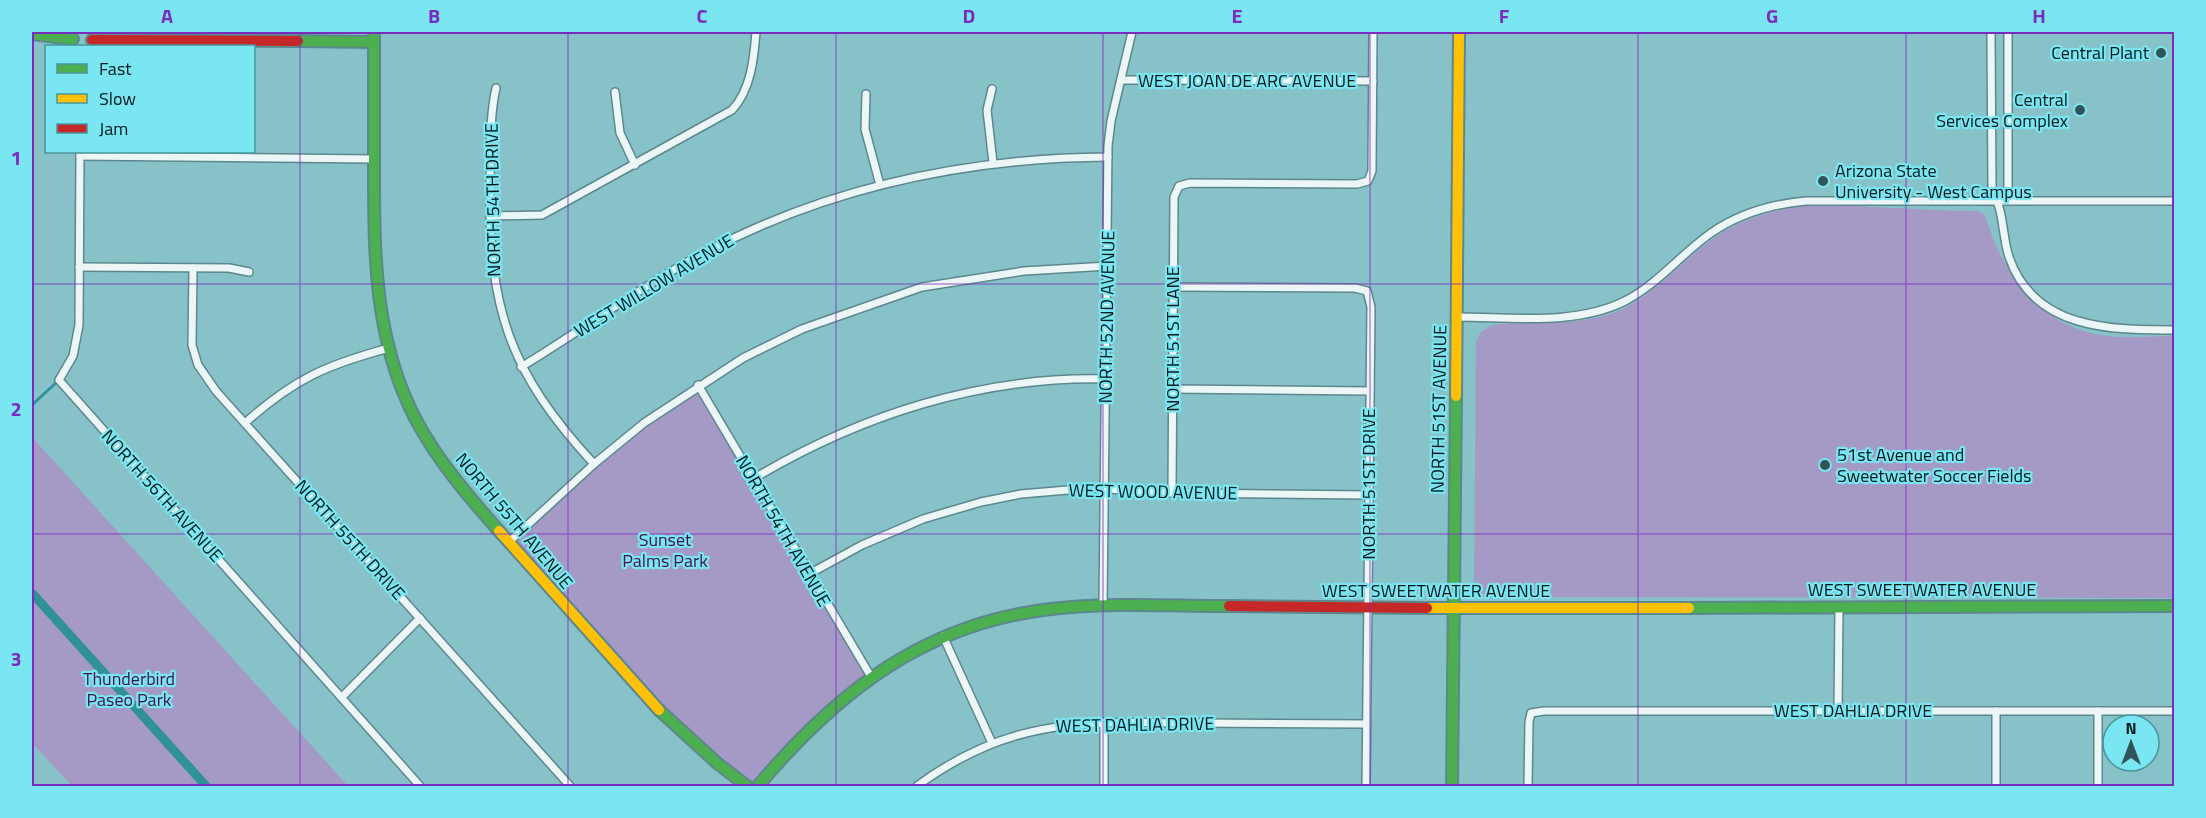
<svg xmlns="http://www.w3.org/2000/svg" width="2206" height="818" viewBox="0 0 2206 818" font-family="'Titillium Web',sans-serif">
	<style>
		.green { fill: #a599c6 }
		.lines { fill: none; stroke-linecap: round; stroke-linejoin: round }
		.stream { stroke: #319199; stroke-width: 3 }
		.canal { stroke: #319199; stroke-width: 9 }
		.street-casing { stroke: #5c888d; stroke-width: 10 }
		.fast-casing { stroke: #5c888d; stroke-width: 14 }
		.slow-casing { stroke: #5c888d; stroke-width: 14 }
		.jam-casing { stroke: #5c888d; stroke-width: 14 }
		.street { stroke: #edf6f7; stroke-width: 7 }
		.fast { stroke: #4caf50; stroke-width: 10 }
		.slow { stroke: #ffc107; stroke-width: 10 }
		.jam { stroke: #c62828; stroke-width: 10 }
		.grid { fill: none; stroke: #7b2cbf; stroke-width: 1.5; stroke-opacity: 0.55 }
		.poi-dot { fill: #315458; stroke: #7ae6f1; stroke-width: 2 }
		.labels { text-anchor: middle; stroke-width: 4.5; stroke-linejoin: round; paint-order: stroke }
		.poi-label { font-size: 18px; fill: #02191b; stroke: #7ae6f1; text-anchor: end }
		.street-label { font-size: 18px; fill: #02191b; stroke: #7ae6f1 }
		.park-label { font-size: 18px; fill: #431147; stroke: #7ae6f1 }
		.neatline { fill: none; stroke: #7b2cbf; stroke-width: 2 }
		.grid-label { font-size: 20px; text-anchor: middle; font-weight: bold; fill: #7b2cbf }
	</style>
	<rect width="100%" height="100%" fill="#87c2c9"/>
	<!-- green -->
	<g class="green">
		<path d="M1811,205C1867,205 1922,211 1978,211L1985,215C2002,273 2037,323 2100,335C2124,339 2150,336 2174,336V598L1482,597L1474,588L1476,342L1480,333L1492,325C1537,320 1581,328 1623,309C1653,294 1676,268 1702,247C1734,220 1771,210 1811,205Z"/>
		<polygon points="698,385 870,675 758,786 747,786 682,732 509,542 594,464"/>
		<polygon points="32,437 348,786 72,786 32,743"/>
	</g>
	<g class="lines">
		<!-- stream -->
		<polyline class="stream" points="32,405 58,381"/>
		<!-- canal -->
		<polyline class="canal" points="32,593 206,786"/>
		<defs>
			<g id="street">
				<path d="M1991,32L1992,191C2004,209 2002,236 2009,257C2034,330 2112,330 2174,330"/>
				<polyline points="1121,80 1373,81"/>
				<path d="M496,88C489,119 491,152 490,183C488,308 509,372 594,464"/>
				<polyline points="992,89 987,110 993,163"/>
				<polyline points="615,92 620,133 635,165"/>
				<polyline points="866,94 865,129 880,185"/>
				<polyline points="80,152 79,325 73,356 59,380 420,786"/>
				<polyline points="80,156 373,159"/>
				<polyline points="1999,201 2008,190 2008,32"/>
				<path d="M490,216L542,215L732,110C751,90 754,58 756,32"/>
				<polyline points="79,267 229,268 249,272"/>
				<polyline points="193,268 192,345 198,365 216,391 570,786"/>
				<polyline points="1173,287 1355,288 1367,291 1371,307 1366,786"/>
				<path d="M1457,317C1511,317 1575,326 1625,301C1658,284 1681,254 1711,233C1740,213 1772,204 1806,201H2174"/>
				<path d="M521,367C581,331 637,289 698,256C825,188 965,158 1108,157"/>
				<polyline points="698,385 870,675"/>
				<polyline points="1173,389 1370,391"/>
				<path d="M245,423C294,379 326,365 389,348"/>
				<path d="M753,479C860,415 981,376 1106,379"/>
				<polyline points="1172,493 1174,197 1179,186 1190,183 1357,184 1368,181 1372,171 1373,32"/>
				<polyline points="509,542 594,464 644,423 743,358 802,329 922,287 1024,271 1108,266"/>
				<polyline points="809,574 862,545 923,519 981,502 1021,494 1091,488 1172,493 1369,495"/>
				<polyline points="1103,605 1108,146 1111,121 1132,32"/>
				<polyline points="943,636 992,743"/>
				<polyline points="342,697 420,618"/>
				<polyline points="1838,711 1839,607"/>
				<path d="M917,786C1011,717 1082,722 1194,723C1251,723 1309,724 1367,724"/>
				<polyline points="1104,786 1104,722"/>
				<polyline points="1528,786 1529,722 1531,713 1544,711 2174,711"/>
				<polyline points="1996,786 1996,711"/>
				<polyline points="2098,786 2098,711"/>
			</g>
			<g id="fast">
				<path d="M374,32C374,79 374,126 374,173C374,257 375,341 415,418C437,460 468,496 499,531"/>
				<polyline points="32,34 73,39"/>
				<polyline points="298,41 374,42"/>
				<polyline points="1689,608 2174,606"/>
				<polyline points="659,710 717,763 747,786"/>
				<path d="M758,786C837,692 925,623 1051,609C1110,602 1170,606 1229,606"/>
				<polyline points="1452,786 1456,396"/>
			</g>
			<g id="slow">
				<polyline points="1456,396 1459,32"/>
				<polyline points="499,531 659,710"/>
				<polyline points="1427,608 1689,608"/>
			</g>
			<g id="jam">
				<polyline points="92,40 298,41"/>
				<polyline points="1229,606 1427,608"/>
			</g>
		</defs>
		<!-- street casing -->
		<use href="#street" class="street-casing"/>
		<!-- fast casing -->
		<use href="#fast" class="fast-casing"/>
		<!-- slow casing -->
		<use href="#slow" class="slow-casing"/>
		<!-- jam casing -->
		<use href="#jam" class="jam-casing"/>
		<!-- street -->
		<use href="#street" class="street"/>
		<!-- fast -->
		<use href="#fast" class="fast"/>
		<!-- slow -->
		<use href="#slow" class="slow"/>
		<!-- jam -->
		<use href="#jam" class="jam"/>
	</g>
	<!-- grid -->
	<path class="grid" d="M300,32V786M568,32V786M836,32V786M1103,32V786M1370,32V786M1638,32V786M1906,32V786M32,284H2174M32,534H2174"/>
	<!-- markers -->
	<g class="poi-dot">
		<circle cx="2161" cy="53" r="6"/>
		<circle cx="2080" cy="110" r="6"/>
		<circle cx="1823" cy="181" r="6"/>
		<circle cx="1825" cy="465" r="6"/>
	</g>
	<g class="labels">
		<!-- poi labels -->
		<g class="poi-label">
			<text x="2149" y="59">Central Plant</text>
			<text x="2068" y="106">Central<tspan x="2068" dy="21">Services Complex</tspan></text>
			<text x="1835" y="177" text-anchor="start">Arizona State<tspan x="1835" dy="21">University - West Campus</tspan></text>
			<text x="1837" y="461" text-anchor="start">51st Avenue and<tspan x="1837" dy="21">Sweetwater Soccer Fields</tspan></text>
		</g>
		<!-- street labels -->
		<g class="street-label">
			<text x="1247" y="87">WEST JOAN DE ARC AVENUE</text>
			<text transform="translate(493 200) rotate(-91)" y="6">NORTH 54TH DRIVE</text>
			<text transform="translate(654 286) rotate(-31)" y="6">WEST WILLOW AVENUE</text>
			<text transform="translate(1107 317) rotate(-89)" y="6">NORTH 52ND AVENUE</text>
			<text transform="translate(1173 339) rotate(-90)" y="6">NORTH 51ST LANE</text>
			<text transform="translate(1439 409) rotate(-89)" y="6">NORTH 51ST AVENUE</text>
			<text transform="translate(1369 484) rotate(-90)" y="6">NORTH 51ST DRIVE</text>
			<text transform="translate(1153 492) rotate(1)" y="6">WEST WOOD AVENUE</text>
			<text transform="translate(162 496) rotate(48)" y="6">NORTH 56TH AVENUE</text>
			<text transform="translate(514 521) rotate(50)" y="6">NORTH 55TH AVENUE</text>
			<text transform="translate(783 531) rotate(60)" y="6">NORTH 54TH AVENUE</text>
			<text transform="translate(350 540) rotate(48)" y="6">NORTH 55TH DRIVE</text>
			<text x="1922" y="596">WEST SWEETWATER AVENUE</text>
			<text x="1436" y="597">WEST SWEETWATER AVENUE</text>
			<text x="1853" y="717">WEST DAHLIA DRIVE</text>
			<text transform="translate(1135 725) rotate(-1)" y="6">WEST DAHLIA DRIVE</text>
		</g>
		<!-- park labels -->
		<g class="park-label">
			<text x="665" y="546">Sunset<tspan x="665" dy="21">Palms Park</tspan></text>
			<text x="129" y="685">Thunderbird<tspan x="129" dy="21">Paseo Park</tspan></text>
		</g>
	</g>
	<!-- border -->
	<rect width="2206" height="818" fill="none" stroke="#7ae6f1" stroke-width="66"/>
	<!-- legend -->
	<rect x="45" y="45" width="210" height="108" fill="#7ae6f1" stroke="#4a949b" stroke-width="1.5"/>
	<rect x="57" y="64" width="30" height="9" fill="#4caf50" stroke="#4a949b" stroke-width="1.5"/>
	<text x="99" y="75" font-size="18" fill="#02191b">Fast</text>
	<rect x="57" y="94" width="30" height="9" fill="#ffc107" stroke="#4a949b" stroke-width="1.5"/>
	<text x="99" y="105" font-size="18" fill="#02191b">Slow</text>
	<rect x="57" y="124" width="30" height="9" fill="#c62828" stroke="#4a949b" stroke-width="1.5"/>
	<text x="99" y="135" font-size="18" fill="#02191b">Jam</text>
	<!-- north arrow -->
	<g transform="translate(2131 743)"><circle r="28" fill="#7ae6f1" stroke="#4a949b" stroke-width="1.5"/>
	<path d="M0-4.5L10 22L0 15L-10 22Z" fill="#315458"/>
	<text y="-9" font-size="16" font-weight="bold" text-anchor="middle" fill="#02191b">N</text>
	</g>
	<rect x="33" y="33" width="2140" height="752" class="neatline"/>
	<g class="grid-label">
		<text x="167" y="23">A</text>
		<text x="434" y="23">B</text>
		<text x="702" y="23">C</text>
		<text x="969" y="23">D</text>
		<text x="1237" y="23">E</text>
		<text x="1504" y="23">F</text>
		<text x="1772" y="23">G</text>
		<text x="2039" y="23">H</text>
		<text x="16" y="165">1</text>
		<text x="16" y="416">2</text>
		<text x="16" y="666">3</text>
	</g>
</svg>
